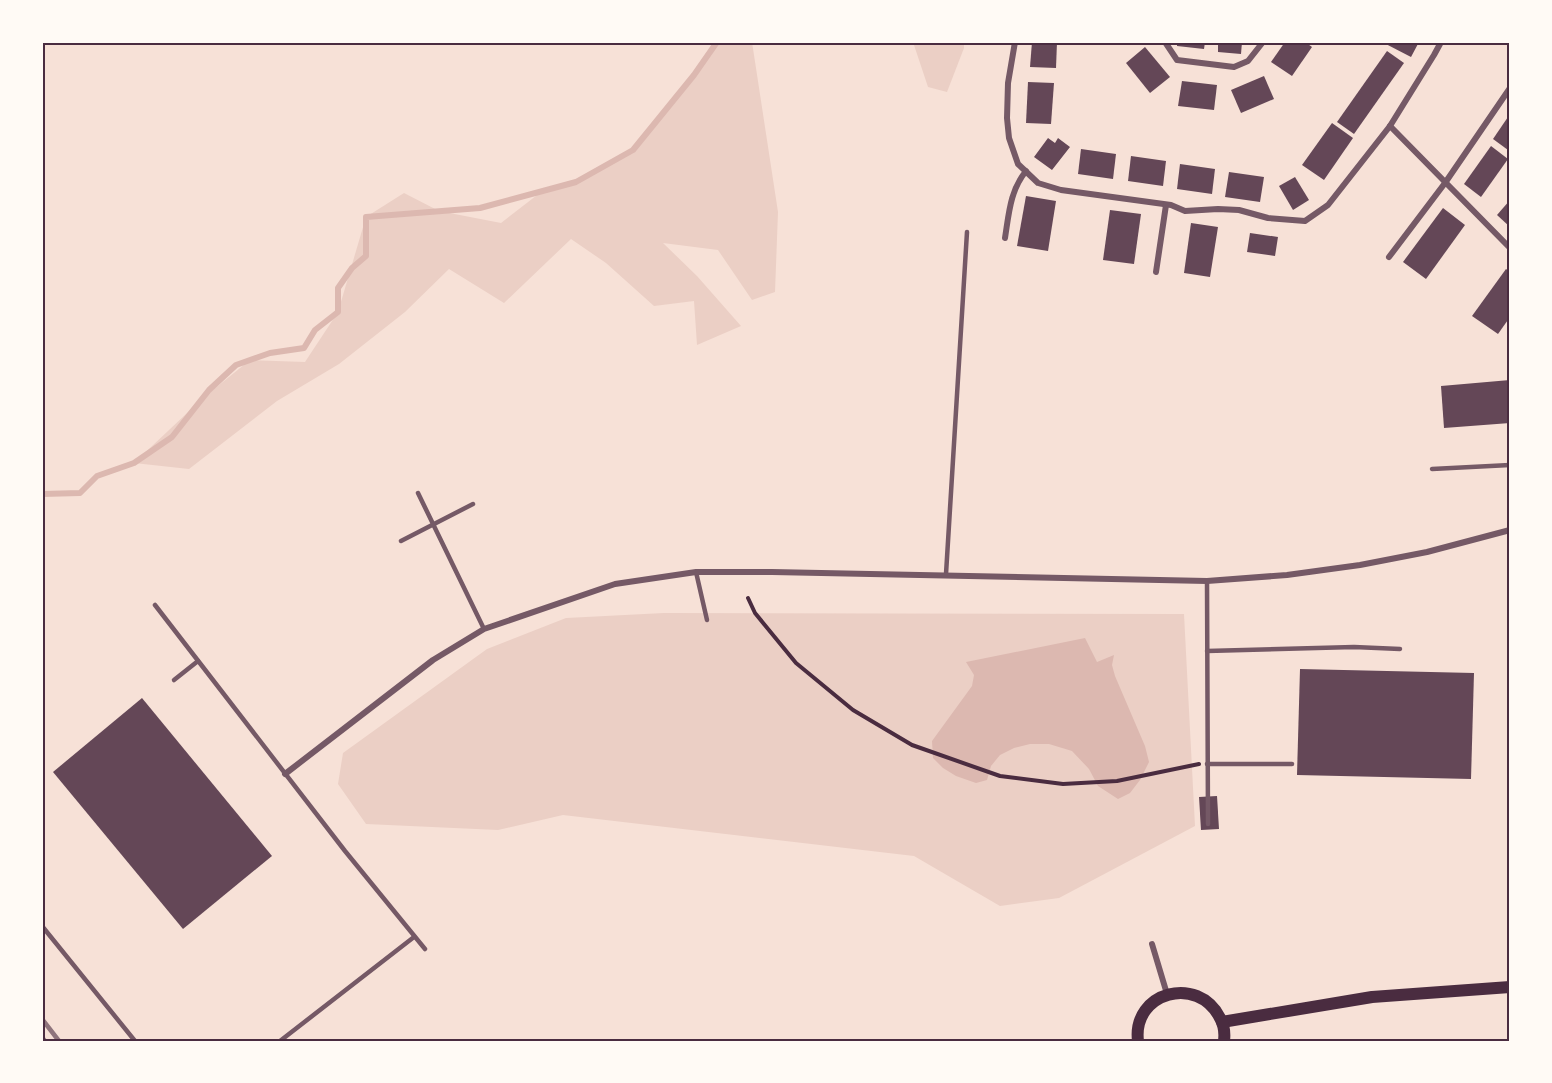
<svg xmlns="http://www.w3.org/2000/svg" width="1552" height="1083" viewBox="0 0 1552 1083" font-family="Jost,sans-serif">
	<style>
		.green { fill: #ebcfc5 }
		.water { fill: #dcb8b0 }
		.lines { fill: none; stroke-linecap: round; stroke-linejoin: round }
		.stream { stroke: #dcb8b0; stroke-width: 6 }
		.building { fill: #644757 }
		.path { stroke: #4a2c40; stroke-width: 4 }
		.service { stroke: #755966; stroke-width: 4.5 }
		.minor { stroke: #755966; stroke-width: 6 }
		.secondary { stroke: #4a2c40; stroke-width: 12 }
		.rail { stroke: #8f747c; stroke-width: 4.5 }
		.neatline { fill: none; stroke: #4a2c40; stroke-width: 2 }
	</style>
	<rect width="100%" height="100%" fill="#f7e1d7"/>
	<!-- green -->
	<g class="green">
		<polygon points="717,42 752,42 778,212 775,292 752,300 718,250 663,243 697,276 741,326 697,345 694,301 654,306 606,263 571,239 504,303 449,269 405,312 339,364 277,401 189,469 134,463 203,398 250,360 305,362 338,312 366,217 404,193 439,211 501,223 541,192 590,174 633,150 703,62"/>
		<polygon points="913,42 964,42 964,48 947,92 928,87"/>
		<polygon points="664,613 1184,614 1195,826 1059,898 1000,906 914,856 563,815 498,830 366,824 338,784 343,753 487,649 566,618"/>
	</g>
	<!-- water -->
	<polygon class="water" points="1085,638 1097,662 1114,655 1112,665 1115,676 1145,746 1149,762 1140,780 1130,793 1118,799 1098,786 1089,769 1072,751 1049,744 1030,744 1014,748 1000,755 991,766 987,780 976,783 956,776 943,768 933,758 932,741 972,686 974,675 966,662"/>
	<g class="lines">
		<!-- stream -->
		<polyline class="stream" points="42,494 80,493 97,476 134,463 172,437 209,390 236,365 270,353 304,348 315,330 338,312 338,288 352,268 366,256 366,217 480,208 576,182 633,150 694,75 717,42"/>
	</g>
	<!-- building -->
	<g class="building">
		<polygon points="1032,42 1057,42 1056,68 1030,67"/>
		<polygon points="1177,42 1205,42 1204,49 1177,46"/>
		<polygon points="1218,42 1242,42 1241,54 1218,52"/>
		<polygon points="1285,42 1305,42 1312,47 1292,76 1271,62"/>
		<polygon points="1382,42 1419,42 1411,57"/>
		<polygon points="1145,47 1170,77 1150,93 1126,63"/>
		<polygon points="1387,51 1404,63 1354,134 1337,122"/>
		<polygon points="1264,76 1274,99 1241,113 1231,90"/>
		<polygon points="1182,81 1217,85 1214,110 1178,106"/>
		<polygon points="1028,82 1054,83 1051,124 1026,123"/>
		<polygon points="1510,114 1510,148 1508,150 1493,139"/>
		<polygon points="1332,123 1353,138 1324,180 1302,165"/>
		<polygon points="1048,138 1055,143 1058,138 1070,147 1052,170 1034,157"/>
		<polygon points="1491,146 1508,159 1481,197 1464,184"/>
		<polygon points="1081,149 1116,154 1113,179 1078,174"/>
		<polygon points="1131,156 1166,161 1163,186 1128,181"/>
		<polygon points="1180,164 1215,169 1212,194 1177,189"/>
		<polygon points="1229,172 1264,177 1260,202 1225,197"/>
		<polygon points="1295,177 1309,200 1293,210 1279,186"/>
		<polygon points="1026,196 1056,201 1048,251 1017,246"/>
		<polygon points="1510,200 1510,227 1497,215"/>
		<polygon points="1443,208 1465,225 1426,279 1403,262"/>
		<polygon points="1110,210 1141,214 1134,264 1103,260"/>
		<polygon points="1191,223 1218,227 1210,277 1184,273"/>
		<polygon points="1250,233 1278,237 1275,256 1247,252"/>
		<polygon points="1506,269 1510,272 1510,317 1498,334 1472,316"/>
		<polygon points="1510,380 1510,423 1444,428 1441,386"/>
		<polygon points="1300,669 1474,673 1471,779 1297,775"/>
		<polygon points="142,698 272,856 183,929 53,772"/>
		<polygon points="1217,796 1219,829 1201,830 1199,797"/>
	</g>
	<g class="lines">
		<!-- path -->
		<polyline class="path" points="748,598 755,613 796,663 853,710 912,745 1000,776 1063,784 1117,781 1199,764"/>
		<!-- service -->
		<g class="service">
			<polyline points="1432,469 1510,465"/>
			<polyline points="418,493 484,629"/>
			<polyline points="401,541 473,504"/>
			<polyline points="696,572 707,620"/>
			<polyline points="946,574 967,232"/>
			<polyline points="1207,581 1208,824"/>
			<polyline points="155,605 345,851 425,949"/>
			<polyline points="1207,651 1354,647 1400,649"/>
			<polyline points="174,680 198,661"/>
			<polyline points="1207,764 1292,764"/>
			<polyline points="42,926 135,1041"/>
			<polyline points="280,1041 414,937"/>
		</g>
		<!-- minor -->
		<g class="minor">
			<polyline points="1015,42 1008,83 1007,118 1009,138 1018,164 1038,183 1061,190 1171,205 1185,211 1218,209 1239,210 1268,218 1305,221 1328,205 1390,126 1434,55 1440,44 1439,42"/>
			<polyline points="1165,42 1177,60 1234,67 1248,61 1263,42"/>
			<polyline points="1390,126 1510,248"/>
			<path d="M1005,238C1009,213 1010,191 1026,171"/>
			<polyline points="1389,257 1445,183 1510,88"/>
			<polyline points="1156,272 1166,205"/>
			<polyline points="285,774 433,660 484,629 615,584 696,572 772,572 1207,581 1287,575 1360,565 1427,552 1510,530"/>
			<polyline points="1152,944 1167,994"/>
		</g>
		<!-- secondary -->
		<g class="secondary">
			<polyline points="1222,1022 1372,997 1510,987"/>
			<path d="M1138,1041C1132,992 1198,974 1220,1018C1224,1025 1225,1033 1224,1041"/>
		</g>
		<!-- rail -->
		<g class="rail">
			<polyline points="42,1019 59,1041"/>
			<polyline points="42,1037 45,1041"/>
		</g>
	</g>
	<!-- border -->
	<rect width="1552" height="1083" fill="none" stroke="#fffaf5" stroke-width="87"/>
	<rect x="44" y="44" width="1464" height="996" class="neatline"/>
</svg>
